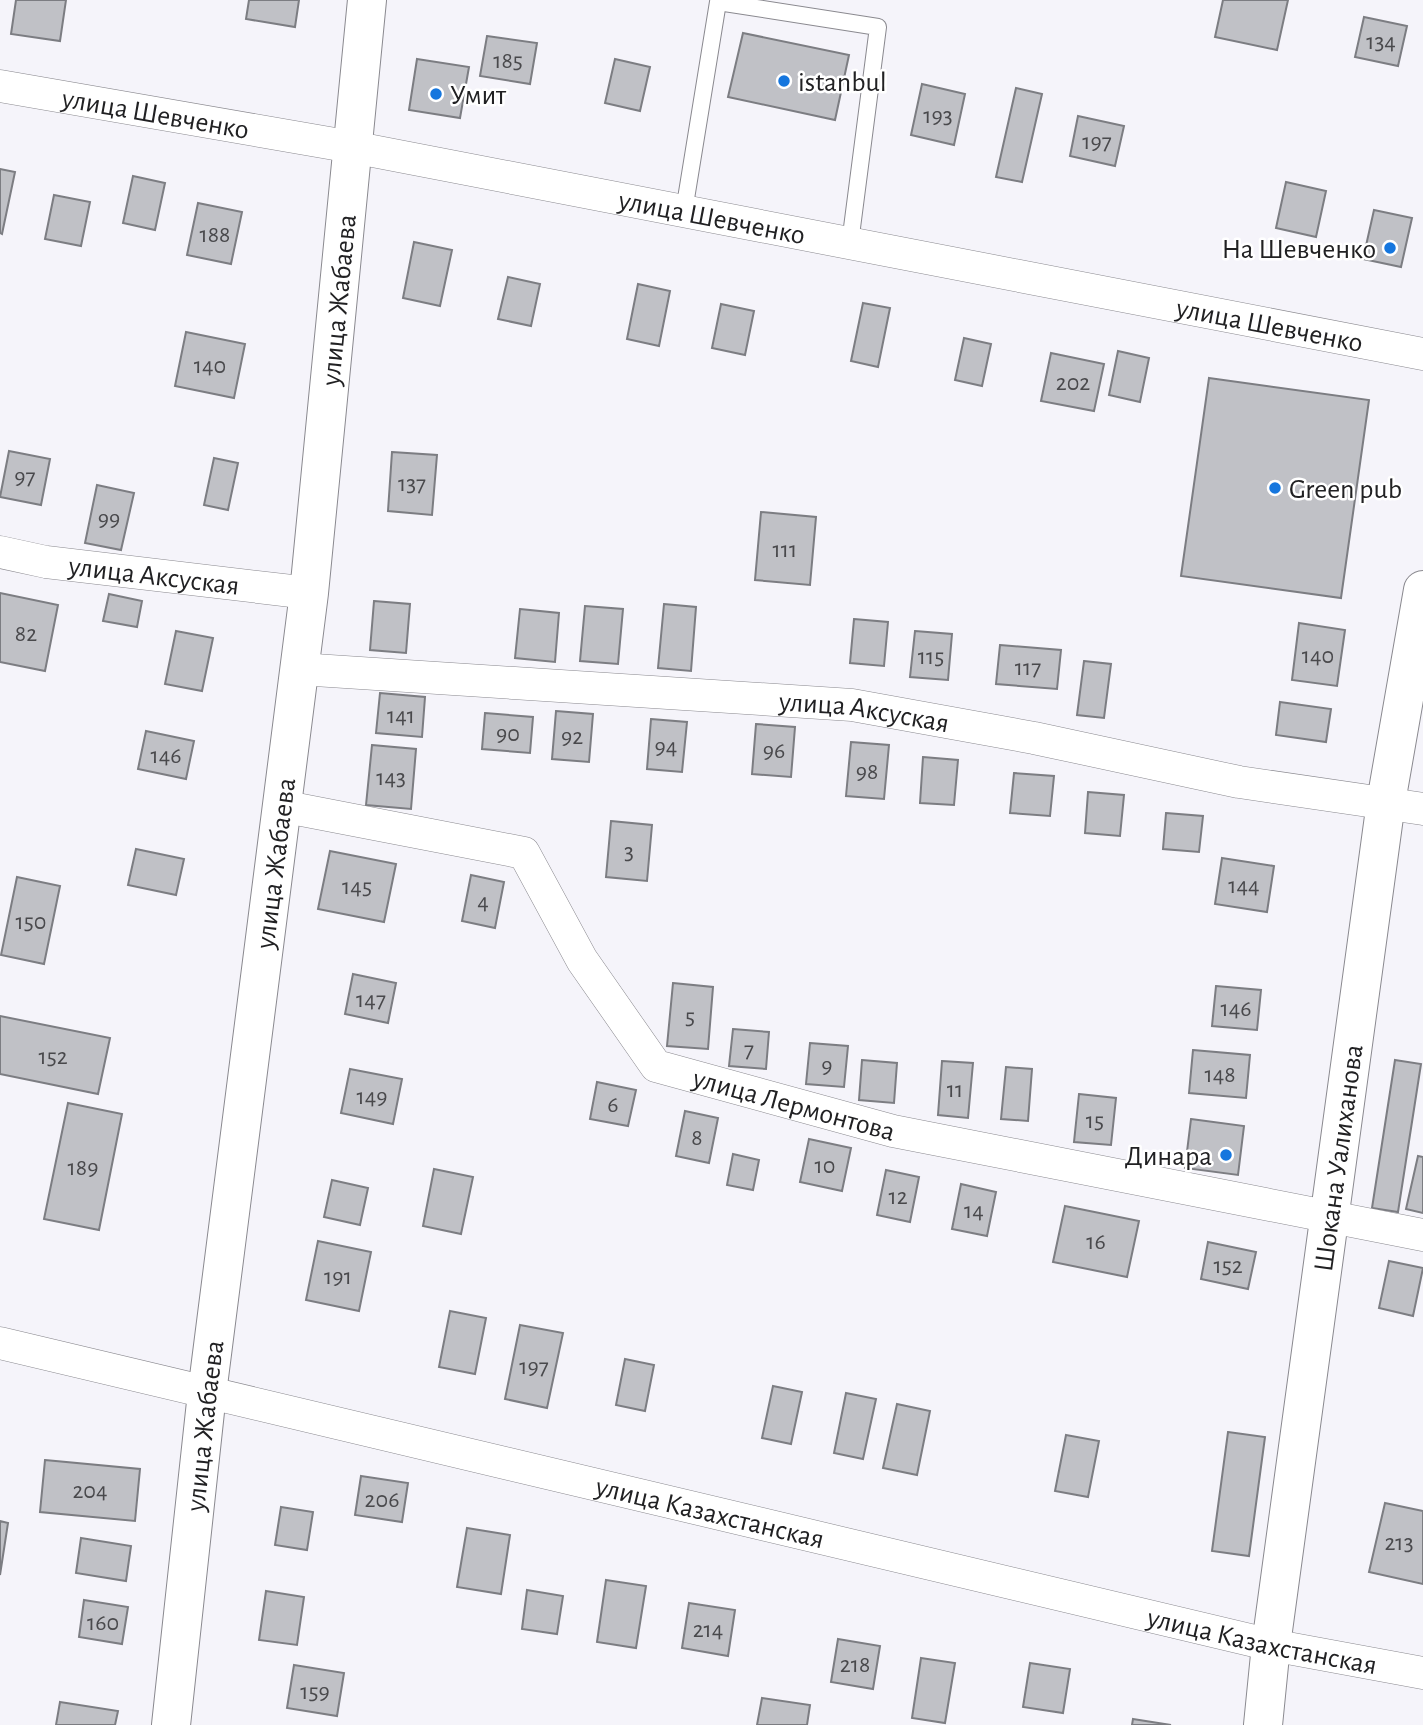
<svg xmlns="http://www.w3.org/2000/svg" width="1423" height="1725" viewBox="0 0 1423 1725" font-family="'Alegreya Sans',sans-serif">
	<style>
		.building { fill: #c0c1c6; stroke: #7c7d82; stroke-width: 2 }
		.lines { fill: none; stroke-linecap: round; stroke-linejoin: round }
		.service-casing { stroke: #8a898f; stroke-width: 18 }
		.minor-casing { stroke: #8a898f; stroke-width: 33 }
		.tertiary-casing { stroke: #8a898f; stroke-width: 40 }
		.service { stroke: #fff; stroke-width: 16 }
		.minor { stroke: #fff; stroke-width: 32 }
		.tertiary { stroke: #fff; stroke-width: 38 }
		.poi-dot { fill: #1576de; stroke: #fff; stroke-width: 2.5 }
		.labels { text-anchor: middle; stroke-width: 5; stroke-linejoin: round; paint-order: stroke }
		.number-label { font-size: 24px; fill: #49494c }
		.poi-label { font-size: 28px; fill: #212123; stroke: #fff; text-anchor: start }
		.street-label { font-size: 28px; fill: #212123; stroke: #fff }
	</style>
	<rect width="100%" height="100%" fill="#f5f4fa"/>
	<!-- building -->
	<g class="building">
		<polygon points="16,0 66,0 60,41 11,34"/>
		<polygon points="249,0 299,0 295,27 246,19"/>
		<polygon points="1223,0 1288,0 1277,50 1215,37"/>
		<polygon points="1364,17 1407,26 1398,66 1355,57"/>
		<polygon points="743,33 849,55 835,120 728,97"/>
		<polygon points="487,36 537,43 530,84 480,76"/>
		<polygon points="417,59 469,67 460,118 409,110"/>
		<polygon points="615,59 650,67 640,111 605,103"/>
		<polygon points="922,84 965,94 954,145 911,135"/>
		<polygon points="1016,88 1042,94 1022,182 996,177"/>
		<polygon points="1078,116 1124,126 1115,166 1070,156"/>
		<polygon points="0,169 15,172 2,234 0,233"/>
		<polygon points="133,176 165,183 155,230 123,223"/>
		<polygon points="1286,182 1326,191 1316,237 1276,228"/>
		<polygon points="54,195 90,202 81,246 45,239"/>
		<polygon points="198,203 242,212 231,264 187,255"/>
		<polygon points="1374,210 1412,218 1401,267 1363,259"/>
		<polygon points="414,242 452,250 440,306 403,298"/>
		<polygon points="508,277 540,284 531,326 498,319"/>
		<polygon points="638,284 670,291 659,346 627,339"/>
		<polygon points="863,303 890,308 878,367 851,361"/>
		<polygon points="721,304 754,311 745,355 712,348"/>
		<polygon points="186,332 245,344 234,398 175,386"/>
		<polygon points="964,338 991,344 982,386 955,380"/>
		<polygon points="1118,351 1149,358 1140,402 1109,395"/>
		<polygon points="1051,353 1104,364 1094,411 1041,401"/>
		<polygon points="1209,378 1369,400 1341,598 1181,576"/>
		<polygon points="9,451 50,459 41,505 0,497"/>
		<polygon points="392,452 437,455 432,515 388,511"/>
		<polygon points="214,458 238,463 228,510 204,505"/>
		<polygon points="97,485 134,493 121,550 85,543"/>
		<polygon points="761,512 816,517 810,585 755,580"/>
		<polygon points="0,593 58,605 45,671 0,662"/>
		<polygon points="109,594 142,601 137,627 103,621"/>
		<polygon points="374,601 410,604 406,653 370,650"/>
		<polygon points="664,604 696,607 691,671 658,668"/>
		<polygon points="585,606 623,609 618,664 580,661"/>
		<polygon points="520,609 559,613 555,662 515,658"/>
		<polygon points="854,619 888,622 884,666 850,663"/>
		<polygon points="1299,623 1345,630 1337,686 1292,680"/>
		<polygon points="176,631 213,638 202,691 165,684"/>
		<polygon points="915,631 952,634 948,680 910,677"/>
		<polygon points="1000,645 1061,650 1057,689 996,684"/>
		<polygon points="1084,661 1111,664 1104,718 1077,715"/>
		<polygon points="380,693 425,697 422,737 376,733"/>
		<polygon points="1280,702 1331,709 1326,742 1276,735"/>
		<polygon points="556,711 593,714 589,762 552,759"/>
		<polygon points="485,713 533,717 530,753 482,749"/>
		<polygon points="651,719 687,722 682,772 647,769"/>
		<polygon points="756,724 795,727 791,777 752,774"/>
		<polygon points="146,731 194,741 186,779 138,769"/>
		<polygon points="851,742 889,745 884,799 846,796"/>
		<polygon points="372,745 416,749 411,809 366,805"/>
		<polygon points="923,757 958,760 954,805 920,803"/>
		<polygon points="1014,773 1054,776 1050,816 1010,813"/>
		<polygon points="1088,792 1124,795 1120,836 1085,833"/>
		<polygon points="1166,813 1203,816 1199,852 1163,849"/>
		<polygon points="611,821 652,825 647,881 606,877"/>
		<polygon points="136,849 184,859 176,895 128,885"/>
		<polygon points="330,851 396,864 384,922 318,909"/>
		<polygon points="1222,858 1274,866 1267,912 1215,904"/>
		<polygon points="471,875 504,882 495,928 462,921"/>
		<polygon points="17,877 60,886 44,964 1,955"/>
		<polygon points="353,974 396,983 388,1023 345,1014"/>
		<polygon points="673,983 713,987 708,1049 667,1046"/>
		<polygon points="1216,986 1261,990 1257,1030 1212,1026"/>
		<polygon points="0,1016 110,1038 98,1094 0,1074"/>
		<polygon points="733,1029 769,1032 766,1069 729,1066"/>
		<polygon points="810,1043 848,1046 844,1087 806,1084"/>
		<polygon points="1193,1050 1250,1055 1246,1098 1189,1093"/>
		<polygon points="862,1060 897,1063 894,1103 859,1100"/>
		<polygon points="1395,1060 1421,1064 1398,1212 1372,1208"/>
		<polygon points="942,1061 973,1063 968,1118 938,1115"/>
		<polygon points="1006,1067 1032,1069 1028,1121 1001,1119"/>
		<polygon points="350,1069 402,1079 393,1124 341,1113"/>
		<polygon points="597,1082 636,1090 628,1126 590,1119"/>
		<polygon points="1079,1094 1116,1098 1111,1145 1074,1142"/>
		<polygon points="68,1103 122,1114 99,1230 44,1219"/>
		<polygon points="685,1111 718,1118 709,1163 676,1156"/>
		<polygon points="1191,1119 1244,1126 1238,1175 1185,1168"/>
		<polygon points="809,1139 851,1148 842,1191 800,1182"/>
		<polygon points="733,1154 759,1160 753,1190 727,1185"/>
		<polygon points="1418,1156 1423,1157 1423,1213 1406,1209"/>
		<polygon points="434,1169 473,1177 461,1234 423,1226"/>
		<polygon points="886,1170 919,1177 910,1222 877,1215"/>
		<polygon points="332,1180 368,1188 360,1225 324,1217"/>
		<polygon points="961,1184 996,1192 987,1236 952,1229"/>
		<polygon points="1065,1206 1139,1221 1127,1277 1053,1262"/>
		<polygon points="318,1241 371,1252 359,1311 306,1300"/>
		<polygon points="1208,1242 1256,1252 1248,1289 1201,1279"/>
		<polygon points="1389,1261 1423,1268 1413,1316 1379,1308"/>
		<polygon points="450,1311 486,1318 475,1374 439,1367"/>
		<polygon points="520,1325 563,1333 547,1408 505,1399"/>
		<polygon points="625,1359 654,1365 645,1411 616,1405"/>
		<polygon points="773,1386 802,1392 791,1444 762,1438"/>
		<polygon points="846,1393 876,1399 863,1459 834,1453"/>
		<polygon points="897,1404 930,1411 917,1475 883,1468"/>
		<polygon points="1228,1432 1265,1437 1249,1556 1212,1551"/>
		<polygon points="1066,1435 1099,1441 1088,1497 1055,1491"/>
		<polygon points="45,1460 140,1469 135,1521 40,1512"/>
		<polygon points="361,1476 408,1483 402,1522 355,1515"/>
		<polygon points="1385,1503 1423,1511 1423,1584 1369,1572"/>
		<polygon points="281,1507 313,1512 307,1550 275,1545"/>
		<polygon points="0,1521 8,1523 0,1575"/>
		<polygon points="467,1528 510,1535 501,1594 457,1587"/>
		<polygon points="81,1538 131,1546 126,1581 76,1573"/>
		<polygon points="606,1580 646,1586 636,1648 597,1642"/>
		<polygon points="527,1590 563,1596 557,1634 522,1629"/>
		<polygon points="266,1591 304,1597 297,1645 259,1640"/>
		<polygon points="84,1600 128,1607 122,1644 79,1637"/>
		<polygon points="689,1603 735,1610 728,1656 682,1648"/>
		<polygon points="838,1639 880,1646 873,1689 831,1682"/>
		<polygon points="921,1658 955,1663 945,1723 912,1718"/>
		<polygon points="1030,1663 1070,1669 1063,1713 1023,1707"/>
		<polygon points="294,1665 344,1673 337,1716 287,1708"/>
		<polygon points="762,1698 810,1705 807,1725 757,1725"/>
		<polygon points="60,1702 118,1711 115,1725 56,1725"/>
		<polygon points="1133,1719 1171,1725 1132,1725"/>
	</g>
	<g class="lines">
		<defs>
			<polyline id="service" points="684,211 718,2 878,27 850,243"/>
			<g id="minor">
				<path id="s1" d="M0,86L352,147L1423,354"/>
				<path id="s2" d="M0,552L46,562L309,593"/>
				<path id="s3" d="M299,669L852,705L1034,738L1239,782L1423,809"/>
				<path id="s4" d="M281,806L524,853L582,960L656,1066L893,1131L1423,1235"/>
				<path id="s5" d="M0,1343L1271,1645L1423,1673"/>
			</g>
			<g id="tertiary">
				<path id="s6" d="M171,1725L207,1393L309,593L367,0"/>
				<path id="s7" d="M1263,1725L1271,1645L1386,802L1423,590"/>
			</g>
		</defs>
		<!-- service casing -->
		<use href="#service" class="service-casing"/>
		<!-- minor casing -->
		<use href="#minor" class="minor-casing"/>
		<!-- tertiary casing -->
		<use href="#tertiary" class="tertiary-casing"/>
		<!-- service -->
		<use href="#service" class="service"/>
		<!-- minor -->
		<use href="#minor" class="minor"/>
		<!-- tertiary -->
		<use href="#tertiary" class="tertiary"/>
	</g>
	<!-- markers -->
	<g class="poi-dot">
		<circle cx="784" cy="81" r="7"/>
		<circle cx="436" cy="94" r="7"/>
		<circle cx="1390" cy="248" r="7"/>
		<circle cx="1275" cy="488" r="7"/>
		<circle cx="1226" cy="1155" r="7"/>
	</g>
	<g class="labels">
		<!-- number labels -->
		<g class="number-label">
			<text x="1381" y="49">134</text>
			<text x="508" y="68">185</text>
			<text x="938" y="123">193</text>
			<text x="1097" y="149">197</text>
			<text x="215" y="242">188</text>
			<text x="210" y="373">140</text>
			<text x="1073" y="390">202</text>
			<text x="25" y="484">97</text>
			<text x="412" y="491">137</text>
			<text x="109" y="526">99</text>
			<text x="785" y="557">111</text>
			<text x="26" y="641">82</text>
			<text x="1318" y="663">140</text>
			<text x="931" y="664">115</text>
			<text x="1028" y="675">117</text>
			<text x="401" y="723">141</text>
			<text x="508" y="741">90</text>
			<text x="572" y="744">92</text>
			<text x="666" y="754">94</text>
			<text x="774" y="758">96</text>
			<text x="166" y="763">146</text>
			<text x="867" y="779">98</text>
			<text x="391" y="785">143</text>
			<text x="629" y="859">3</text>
			<text x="1244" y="893">144</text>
			<text x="357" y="894">145</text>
			<text x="483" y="909">4</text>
			<text x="31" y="929">150</text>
			<text x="371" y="1007">147</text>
			<text x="1236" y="1016">146</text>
			<text x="690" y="1024">5</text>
			<text x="749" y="1057">7</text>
			<text x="53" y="1064">152</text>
			<text x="827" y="1073">9</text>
			<text x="1220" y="1082">148</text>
			<text x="955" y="1097">11</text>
			<text x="372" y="1104">149</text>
			<text x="613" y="1112">6</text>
			<text x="1095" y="1128">15</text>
			<text x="697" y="1145">8</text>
			<text x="825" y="1173">10</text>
			<text x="83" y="1175">189</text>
			<text x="898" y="1204">12</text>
			<text x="974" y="1218">14</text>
			<text x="1096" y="1249">16</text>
			<text x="1228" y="1273">152</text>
			<text x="338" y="1284">191</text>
			<text x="534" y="1374">197</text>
			<text x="90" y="1498">204</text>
			<text x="382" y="1507">206</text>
			<text x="1399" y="1550">213</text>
			<text x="103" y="1630">160</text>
			<text x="708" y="1637">214</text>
			<text x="855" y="1672">218</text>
			<text x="315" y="1699">159</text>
		</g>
		<!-- poi labels -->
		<g class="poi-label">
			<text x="798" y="91">istanbul</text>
			<text x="450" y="104">Умит</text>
			<text x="1376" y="258" text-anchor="end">На Шевченко</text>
			<text x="1289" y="498">Green pub</text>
			<text x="1212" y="1165" text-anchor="end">Динара</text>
		</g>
		<!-- street labels -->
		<g class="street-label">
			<text dy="10" stroke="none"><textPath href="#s1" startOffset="158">улица Шевченко</textPath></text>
			<text dy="10" stroke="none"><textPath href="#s1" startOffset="724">улица Шевченко</textPath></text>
			<text dy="10" stroke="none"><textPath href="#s6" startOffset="1435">улица Жабаева</textPath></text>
			<text dy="10" stroke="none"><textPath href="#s1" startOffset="1292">улица Шевченко</textPath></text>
			<text dy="10" stroke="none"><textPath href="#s2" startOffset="156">улица Аксуская</textPath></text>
			<text dy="10" stroke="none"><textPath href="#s3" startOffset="567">улица Аксуская</textPath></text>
			<text dy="10" stroke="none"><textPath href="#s6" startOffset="868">улица Жабаева</textPath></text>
			<text dy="10" stroke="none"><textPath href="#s4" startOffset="642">улица Лермонтова</textPath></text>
			<text dy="10" stroke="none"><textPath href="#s7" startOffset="572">Шокана Уалиханова</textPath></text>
			<text dy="10" stroke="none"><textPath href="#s6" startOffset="301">улица Жабаева</textPath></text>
			<text dy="10" stroke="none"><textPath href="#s5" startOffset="730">улица Казахстанская</textPath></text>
			<text dy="10" stroke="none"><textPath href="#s5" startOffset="1297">улица Казахстанская</textPath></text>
		</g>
	</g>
</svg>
